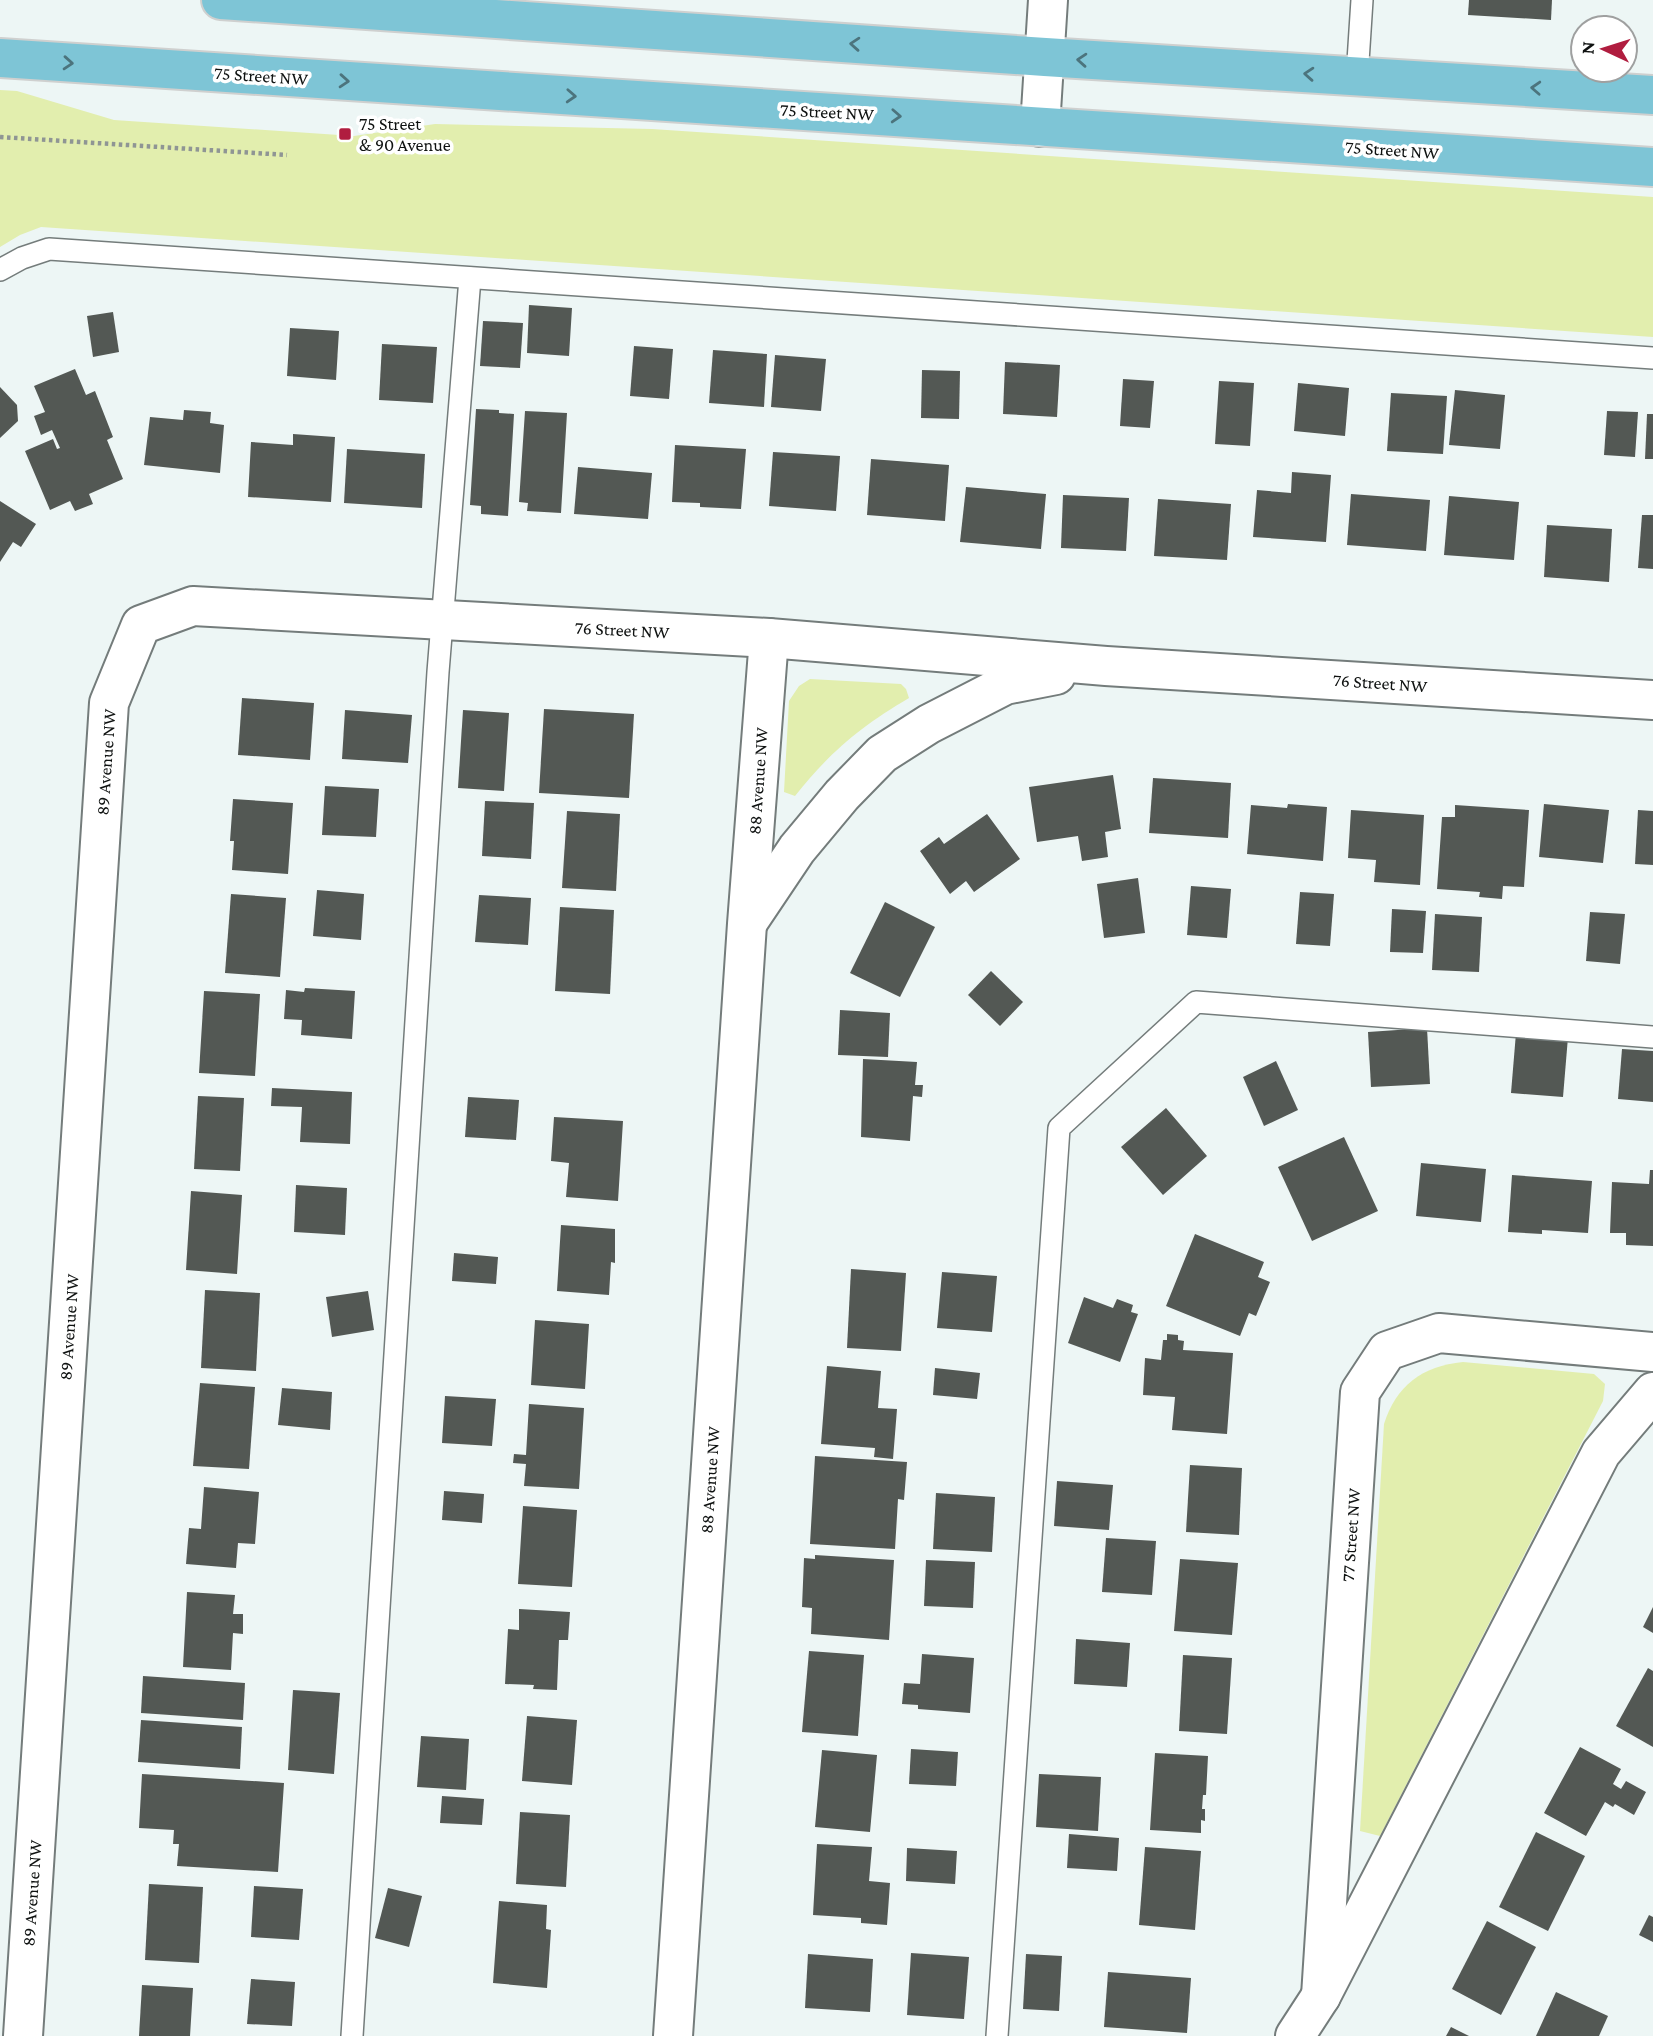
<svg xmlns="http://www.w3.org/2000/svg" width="1653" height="2036" viewBox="0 0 1653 2036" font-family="'Crimson Pro',serif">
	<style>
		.green { fill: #e2eeae }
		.building { fill: #535854 }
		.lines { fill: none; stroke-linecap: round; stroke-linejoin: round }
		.service-casing { stroke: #747c7b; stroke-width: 24 }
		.minor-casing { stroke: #747c7b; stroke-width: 42 }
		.primary-casing { stroke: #cfd0cf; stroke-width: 42 }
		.path { stroke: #8f9594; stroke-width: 4.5; stroke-dasharray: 3.5 3.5; stroke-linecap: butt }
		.service { stroke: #fff; stroke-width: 21 }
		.minor { stroke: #fff; stroke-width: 38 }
		.primary { stroke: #7ec5d6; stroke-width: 38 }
		.oneway { stroke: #4c747d }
		.poi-dot { fill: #b01d3f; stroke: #fff; stroke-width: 2.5 }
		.labels { text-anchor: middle; stroke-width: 7; stroke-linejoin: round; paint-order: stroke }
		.street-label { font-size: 18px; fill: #0f1211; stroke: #fff }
		.poi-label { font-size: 18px; fill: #0f1211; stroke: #fff; text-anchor: start }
	</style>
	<rect width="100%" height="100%" fill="#edf6f5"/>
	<!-- green -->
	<g class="green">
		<polygon points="0,90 17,91 114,120 354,136 435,124 652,129 1653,197 1653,337 41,227 20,235 0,247"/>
		<path d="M810,679L901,684L906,689L909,698C860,727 830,752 795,796L784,792L789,701L799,686Z"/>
		<path d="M1463,1362L1594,1374L1605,1384L1603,1401L1380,1836L1360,1831L1384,1424C1396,1386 1422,1366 1463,1362Z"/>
	</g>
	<!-- building -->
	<g class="building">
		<polygon points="1469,0 1552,0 1551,20 1468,15"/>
		<polygon points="529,305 572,308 569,356 527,353"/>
		<polygon points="113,312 119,352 93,357 87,316"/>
		<polygon points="483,321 523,323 520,368 480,366"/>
		<polygon points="290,328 339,331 336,380 287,376"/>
		<polygon points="382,344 437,347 433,403 379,400"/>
		<polygon points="634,346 673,349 669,399 630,396"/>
		<polygon points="713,350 767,354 764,407 709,403"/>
		<polygon points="775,355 826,359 821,411 771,407"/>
		<polygon points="1005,362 1060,365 1057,417 1003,414"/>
		<polygon points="75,369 86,395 95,391 113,437 107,440 123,479 89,494 93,504 75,511 70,501 50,510 25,451 53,439 57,449 60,448 52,430 41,435 34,416 45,412 34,386"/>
		<polygon points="922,370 960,371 959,419 921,418"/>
		<polygon points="1123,379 1154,381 1150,428 1120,426"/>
		<polygon points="1219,381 1254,383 1250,446 1215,444"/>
		<polygon points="1298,383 1349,388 1345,436 1294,431"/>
		<polygon points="0,387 17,405 18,421 0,438"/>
		<polygon points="1455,390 1505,395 1500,449 1449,445"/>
		<polygon points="1391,393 1447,396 1443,454 1387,451"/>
		<polygon points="476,409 499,410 499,413 514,414 508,516 481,514 481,506 470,505"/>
		<polygon points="184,410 211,412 210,423 224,425 220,473 144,465 150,417 183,420"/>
		<polygon points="525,411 567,413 561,513 527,511 528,503 519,502"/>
		<polygon points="1607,411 1638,412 1635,457 1604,455"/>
		<polygon points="1647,414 1653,414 1653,459 1645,459"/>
		<polygon points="293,434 335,437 331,502 248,497 251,442 293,445"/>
		<polygon points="675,445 746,449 741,509 700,507 700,503 672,502"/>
		<polygon points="347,449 425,454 422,508 344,503"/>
		<polygon points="773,452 840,456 836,511 769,506"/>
		<polygon points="871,459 949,465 945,521 867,515"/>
		<polygon points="578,467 652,473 648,519 574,514"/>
		<polygon points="1292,472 1331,475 1326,542 1253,537 1257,490 1291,493"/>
		<polygon points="966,487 1046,494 1041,549 960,542"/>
		<polygon points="1351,494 1430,500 1426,551 1347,545"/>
		<polygon points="1063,495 1129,498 1126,551 1061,548"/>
		<polygon points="1449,496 1519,502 1514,560 1444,555"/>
		<polygon points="1158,499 1231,504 1227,560 1154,556"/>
		<polygon points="0,501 36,524 21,547 13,542 0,562"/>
		<polygon points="1642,515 1653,515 1653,569 1638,568"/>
		<polygon points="1547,525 1612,529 1609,582 1544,577"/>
		<polygon points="242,698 314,703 310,760 238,755"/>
		<polygon points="544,709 634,714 629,798 539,793"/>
		<polygon points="345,710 412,715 408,763 342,759"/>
		<polygon points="463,710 509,713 504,791 458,788"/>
		<polygon points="1113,775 1121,829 1105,832 1108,857 1082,861 1078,836 1037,842 1029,787"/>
		<polygon points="1153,778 1231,783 1228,838 1149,833"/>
		<polygon points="325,786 379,789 376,837 322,835"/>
		<polygon points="233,799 293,803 288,874 232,870 234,841 230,841"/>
		<polygon points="485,801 534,803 531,859 482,856"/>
		<polygon points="1288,804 1327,807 1323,861 1247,854 1251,805 1287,808"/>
		<polygon points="1544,804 1609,810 1603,863 1539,857"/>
		<polygon points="1455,805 1529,810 1524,887 1503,886 1502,899 1479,897 1480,892 1437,889 1442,817 1455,817"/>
		<polygon points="1351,810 1424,815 1420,885 1374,882 1376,860 1348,858"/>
		<polygon points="1638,810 1653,811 1653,865 1635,864"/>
		<polygon points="567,811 620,814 616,891 562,888"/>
		<polygon points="987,814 1020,859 974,892 966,881 950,894 920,851 939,837 944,844"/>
		<polygon points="1138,878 1145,933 1104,938 1097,884"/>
		<polygon points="1191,886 1231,889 1227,938 1187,935"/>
		<polygon points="317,890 364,894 361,940 313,936"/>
		<polygon points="1300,892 1334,894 1330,946 1296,944"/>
		<polygon points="231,894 286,898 280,977 225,973"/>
		<polygon points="479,895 531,898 528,945 475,942"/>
		<polygon points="885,902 935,927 900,997 850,973"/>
		<polygon points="560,907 614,910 610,994 555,991"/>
		<polygon points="1392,909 1426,911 1423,953 1390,952"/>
		<polygon points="1590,912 1625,914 1620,964 1586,961"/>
		<polygon points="1435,914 1482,917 1479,972 1432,970"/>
		<polygon points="991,971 1023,1002 1000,1026 968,995"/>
		<polygon points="305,988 355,991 352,1039 301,1035 302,1020 284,1019 286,990 304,992"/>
		<polygon points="204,991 260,994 255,1076 199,1073"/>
		<polygon points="840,1010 890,1013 888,1057 838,1055"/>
		<polygon points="1427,1028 1430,1084 1371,1087 1368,1032"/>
		<polygon points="1516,1033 1568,1037 1563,1097 1511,1093"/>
		<polygon points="1622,1049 1653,1051 1653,1102 1618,1099"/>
		<polygon points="863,1059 917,1062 915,1085 923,1085 922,1097 913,1096 910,1141 861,1137"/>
		<polygon points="1276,1061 1298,1110 1264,1126 1243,1077"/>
		<polygon points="272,1088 352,1092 350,1144 300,1142 302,1107 271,1106"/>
		<polygon points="198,1096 244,1098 240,1171 194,1169"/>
		<polygon points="468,1097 519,1100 516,1140 465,1137"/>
		<polygon points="1166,1108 1207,1156 1163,1195 1121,1147"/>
		<polygon points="554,1117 623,1121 618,1201 566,1197 569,1163 551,1161"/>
		<polygon points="1344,1137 1378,1211 1312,1241 1278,1167"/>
		<polygon points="1421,1163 1486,1169 1481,1222 1416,1216"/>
		<polygon points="1650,1170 1653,1170 1653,1246 1626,1245 1626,1233 1610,1233 1612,1182 1649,1184"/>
		<polygon points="1512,1175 1592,1181 1588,1233 1542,1230 1542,1234 1508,1232"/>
		<polygon points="296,1185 347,1188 345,1235 294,1232"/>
		<polygon points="191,1191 242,1195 237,1274 186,1270"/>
		<polygon points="561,1225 615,1229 615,1263 611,1262 609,1295 557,1291"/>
		<polygon points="1195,1234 1264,1262 1258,1277 1270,1282 1256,1316 1249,1313 1240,1336 1166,1306"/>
		<polygon points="454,1253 498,1257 496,1284 452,1281"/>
		<polygon points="851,1269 906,1273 901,1351 847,1348"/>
		<polygon points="942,1272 997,1276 992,1332 937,1328"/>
		<polygon points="205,1290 260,1293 256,1371 201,1368"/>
		<polygon points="368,1291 374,1330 332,1337 326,1297"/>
		<polygon points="1084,1297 1113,1308 1117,1299 1133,1305 1131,1312 1138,1314 1120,1362 1068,1343"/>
		<polygon points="535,1320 589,1324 585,1389 531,1385"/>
		<polygon points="1167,1334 1178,1335 1178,1340 1184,1341 1183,1350 1233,1353 1227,1434 1172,1430 1175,1397 1143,1395 1145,1358 1161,1360 1163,1340 1167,1340"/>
		<polygon points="827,1366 881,1371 878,1408 897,1409 893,1459 874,1457 875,1448 821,1444"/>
		<polygon points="935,1368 980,1373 977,1399 933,1395"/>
		<polygon points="200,1383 255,1387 249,1469 193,1466"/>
		<polygon points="282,1388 332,1392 330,1430 278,1425"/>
		<polygon points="445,1396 496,1399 492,1446 442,1443"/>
		<polygon points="529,1404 584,1408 579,1489 524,1486 526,1464 513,1463 514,1454 526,1455"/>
		<polygon points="815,1456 907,1462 904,1500 898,1499 895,1549 810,1544"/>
		<polygon points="1190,1465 1242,1468 1239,1535 1186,1532"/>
		<polygon points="1057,1481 1113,1485 1109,1530 1054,1526"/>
		<polygon points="204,1487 259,1492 255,1544 238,1543 236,1568 186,1564 189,1528 201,1529"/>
		<polygon points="444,1491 484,1494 482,1523 442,1520"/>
		<polygon points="936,1493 995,1497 992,1552 933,1549"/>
		<polygon points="523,1506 577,1510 572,1587 518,1584"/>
		<polygon points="1106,1538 1156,1541 1152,1595 1102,1592"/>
		<polygon points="815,1555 894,1560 889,1640 811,1634 812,1608 802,1607 804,1558 815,1559"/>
		<polygon points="1180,1559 1238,1563 1232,1635 1174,1631"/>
		<polygon points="926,1560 975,1562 973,1608 924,1606"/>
		<polygon points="187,1592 235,1595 233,1614 243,1614 243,1634 233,1633 231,1670 183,1667"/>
		<polygon points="1653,1607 1653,1633 1643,1627"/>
		<polygon points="519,1609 570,1612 568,1640 559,1640 557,1690 533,1689 534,1685 505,1684 508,1629 519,1630"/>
		<polygon points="1076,1639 1130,1643 1127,1687 1074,1684"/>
		<polygon points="809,1651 864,1655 858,1736 802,1732"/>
		<polygon points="922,1654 974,1658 970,1713 918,1709 918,1705 902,1704 904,1683 920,1684"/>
		<polygon points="1183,1655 1232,1658 1227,1734 1179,1731"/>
		<polygon points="1648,1668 1653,1671 1653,1747 1616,1726"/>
		<polygon points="143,1676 245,1683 243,1720 141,1713"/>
		<polygon points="293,1690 340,1693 334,1774 288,1770"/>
		<polygon points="527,1716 577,1720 572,1785 522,1781"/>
		<polygon points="141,1720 242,1727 240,1769 138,1762"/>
		<polygon points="421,1736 469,1739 466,1790 417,1787"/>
		<polygon points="1580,1747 1621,1769 1613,1784 1621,1789 1626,1781 1646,1792 1634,1815 1615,1804 1613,1807 1605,1802 1586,1836 1544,1813"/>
		<polygon points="911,1749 958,1752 956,1786 909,1784"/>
		<polygon points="822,1750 877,1755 870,1832 815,1827"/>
		<polygon points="1155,1753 1208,1756 1206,1795 1203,1795 1202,1809 1205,1809 1205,1821 1201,1820 1201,1833 1150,1830"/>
		<polygon points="142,1774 284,1783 278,1872 177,1866 179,1844 173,1844 174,1830 139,1828"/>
		<polygon points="1039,1774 1101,1777 1098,1831 1036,1827"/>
		<polygon points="442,1796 484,1799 482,1825 440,1823"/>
		<polygon points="520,1812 570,1815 566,1887 516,1884"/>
		<polygon points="1536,1832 1585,1856 1548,1931 1499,1907"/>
		<polygon points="1069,1834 1119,1838 1117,1871 1067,1868"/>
		<polygon points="817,1844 872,1847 869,1881 890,1883 887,1925 861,1923 861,1918 813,1915"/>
		<polygon points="1145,1847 1201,1851 1195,1930 1139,1925"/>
		<polygon points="907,1848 957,1851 955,1884 906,1881"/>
		<polygon points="149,1884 203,1887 199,1963 145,1960"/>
		<polygon points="254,1886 303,1889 299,1940 251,1937"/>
		<polygon points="388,1888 422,1896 409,1947 375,1938"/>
		<polygon points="499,1901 547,1905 546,1929 551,1930 547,1988 493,1983"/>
		<polygon points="1649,1915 1653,1917 1653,1942 1639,1935"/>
		<polygon points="1487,1921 1536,1947 1501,2015 1452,1989"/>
		<polygon points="911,1953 969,1957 964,2019 907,2015"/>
		<polygon points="808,1954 873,1959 870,2012 805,2008"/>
		<polygon points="1026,1954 1062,1956 1059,2011 1023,2009"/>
		<polygon points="1108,1972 1191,1978 1187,2033 1104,2027"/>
		<polygon points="251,1979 295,1982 292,2026 247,2024"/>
		<polygon points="142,1985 193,1988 190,2036 139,2036"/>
		<polygon points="1556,1992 1608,2016 1599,2036 1536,2036"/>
		<polygon points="1451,2027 1469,2036 1446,2036"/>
	</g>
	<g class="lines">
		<defs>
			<g id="service">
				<polyline points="1357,77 1362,0"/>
				<polyline points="0,270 22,258 49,249 1653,358"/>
				<polyline points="352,2036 438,672 470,278"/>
				<polyline points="997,2036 1059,1128 1196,1002 1653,1037"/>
			</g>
			<g id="minor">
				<polyline points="1040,127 1048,0"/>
				<polyline points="748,922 797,849 842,795 882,754 929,724 1005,685 1056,675"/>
				<polyline points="1321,1996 1360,1392 1387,1351 1439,1333 1653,1352"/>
				<polyline points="23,2036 109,703 141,625 193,606 769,638 1106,666 1653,700"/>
				<polyline points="673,2036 747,924 769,638"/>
				<polyline points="1295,2036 1321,1996 1601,1453 1653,1392"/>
			</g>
			<g id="primary">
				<polyline points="221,0 1045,57 1653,95"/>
				<polyline points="0,58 1653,167"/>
			</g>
		</defs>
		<!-- service casing -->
		<use href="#service" class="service-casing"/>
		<!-- minor casing -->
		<use href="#minor" class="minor-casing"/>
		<!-- primary casing -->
		<use href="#primary" class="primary-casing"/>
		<!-- path -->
		<polyline class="path" points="0,137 287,155"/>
		<!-- service -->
		<use href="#service" class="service"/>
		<!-- minor -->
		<use href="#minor" class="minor"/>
		<!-- primary -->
		<use href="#primary" class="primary"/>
	</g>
	<!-- one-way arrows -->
	<defs><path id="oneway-chevron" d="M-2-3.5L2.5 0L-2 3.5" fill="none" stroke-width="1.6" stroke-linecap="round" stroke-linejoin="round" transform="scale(1.75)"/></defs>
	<g class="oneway">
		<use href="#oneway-chevron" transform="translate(855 44) rotate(-176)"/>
		<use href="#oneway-chevron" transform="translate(1082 60) rotate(-176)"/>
		<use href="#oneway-chevron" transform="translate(68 63) rotate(4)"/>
		<use href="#oneway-chevron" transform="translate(1309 74) rotate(-176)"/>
		<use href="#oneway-chevron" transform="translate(344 81) rotate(4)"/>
		<use href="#oneway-chevron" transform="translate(1536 88) rotate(-177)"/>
		<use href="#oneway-chevron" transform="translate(571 96) rotate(3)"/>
		<use href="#oneway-chevron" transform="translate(896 116) rotate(3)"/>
	</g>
	<!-- markers -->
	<rect class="poi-dot" x="338" y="127" width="14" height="14" rx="3.5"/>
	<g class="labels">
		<!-- street labels -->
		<g class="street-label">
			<text transform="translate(261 76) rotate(4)" y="6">75 Street NW</text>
			<text transform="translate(827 112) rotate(3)" y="6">75 Street NW</text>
			<text transform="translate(1392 150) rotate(4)" y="6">75 Street NW</text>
			<text transform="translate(622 630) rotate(3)" y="6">76 Street NW</text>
			<text transform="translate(1380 683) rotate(4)" y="6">76 Street NW</text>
			<text transform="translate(106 762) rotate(-86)" y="6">89 Avenue NW</text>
			<text transform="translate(758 781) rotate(-86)" y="6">88 Avenue NW</text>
			<text transform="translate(69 1327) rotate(-86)" y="6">89 Avenue NW</text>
			<text transform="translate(710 1480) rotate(-86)" y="6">88 Avenue NW</text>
			<text transform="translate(1351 1535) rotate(-86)" y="6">77 Street NW</text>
			<text transform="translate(32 1893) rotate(-86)" y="6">89 Avenue NW</text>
		</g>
		<!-- poi labels -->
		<g class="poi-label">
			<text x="359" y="130">75 Street<tspan x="359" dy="21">&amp; 90 Avenue</tspan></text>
		</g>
	</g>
	<!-- north arrow -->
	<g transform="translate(1604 49) rotate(274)"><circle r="33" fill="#ffffff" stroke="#9fa0a0" stroke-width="2"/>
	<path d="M0-5L12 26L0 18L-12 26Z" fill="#b01d3f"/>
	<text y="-10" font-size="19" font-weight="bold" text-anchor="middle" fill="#0f1211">N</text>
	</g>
</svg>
